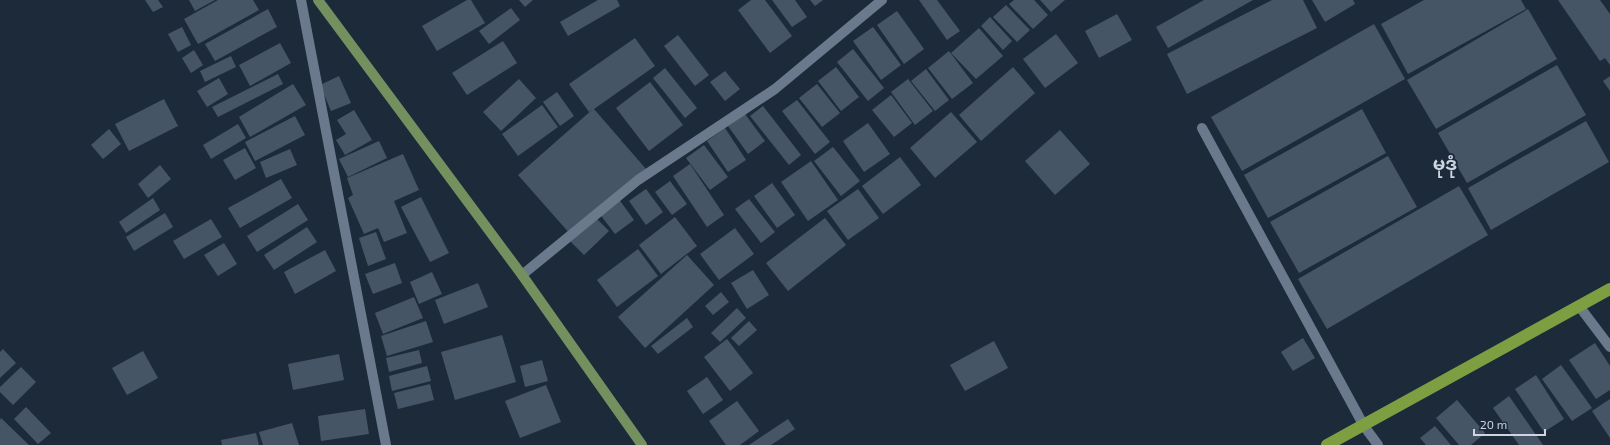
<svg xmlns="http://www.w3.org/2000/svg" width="1610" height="445" viewBox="0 0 1610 445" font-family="'Exo 2','Noto Sans Myanmar',sans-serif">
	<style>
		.building { fill: #465566 }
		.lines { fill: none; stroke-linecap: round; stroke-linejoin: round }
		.minor { stroke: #6a7a8c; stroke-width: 10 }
		.major { stroke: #75905f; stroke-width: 10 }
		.highway { stroke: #7d9e41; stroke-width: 12 }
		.labels { text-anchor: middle; stroke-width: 4; stroke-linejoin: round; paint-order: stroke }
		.district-label { font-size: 18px; font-weight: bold; fill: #cdd5e0; stroke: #1d2a3a }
	</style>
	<rect width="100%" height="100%" fill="#1d2a3a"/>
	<!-- building -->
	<g class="building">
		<polygon points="145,0 158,0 163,7 153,12"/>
		<polygon points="189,0 215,0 195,11"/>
		<polygon points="218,0 253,0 259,10 198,44 184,19"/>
		<polygon points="467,0 471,0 485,23 437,51 422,26"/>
		<polygon points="519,0 533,0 525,7"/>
		<polygon points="598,0 617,0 620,6 568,36 560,22"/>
		<polygon points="751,0 765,0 792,36 770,53 738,10"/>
		<polygon points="772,0 795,0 807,17 792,27"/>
		<polygon points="810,0 823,0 815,6"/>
		<polygon points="919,0 937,0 960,31 947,40"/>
		<polygon points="1014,0 1034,0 1048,15 1033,29 1009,4"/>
		<polygon points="1040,0 1065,0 1051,12"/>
		<polygon points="1204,0 1253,0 1168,48 1156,27"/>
		<polygon points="1272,0 1303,0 1317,28 1187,94 1167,54"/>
		<polygon points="1312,0 1353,0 1355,4 1325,22"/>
		<polygon points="1424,0 1521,0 1526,9 1408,74 1381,24"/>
		<polygon points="1558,0 1600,0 1610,14 1610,65 1605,58 1600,61"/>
		<polygon points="1006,5 1030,30 1017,42 993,17"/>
		<polygon points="511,8 520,20 489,44 479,31"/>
		<polygon points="268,9 277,27 215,61 205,44"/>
		<polygon points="1528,9 1557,59 1436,129 1407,80"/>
		<polygon points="897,11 924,49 904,64 877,25"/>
		<polygon points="1117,14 1132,40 1099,58 1085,31"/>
		<polygon points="990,17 1012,41 1003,50 981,26"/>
		<polygon points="1374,24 1405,79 1242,171 1211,117"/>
		<polygon points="182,27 191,45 178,52 168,34"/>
		<polygon points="873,27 901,65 881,80 853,41"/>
		<polygon points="979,28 1003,56 976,79 951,53"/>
		<polygon points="1056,34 1078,63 1045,88 1023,59"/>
		<polygon points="678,35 709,75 695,86 664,46"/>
		<polygon points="635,38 655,66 594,109 646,169 571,235 518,175 593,109 589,112 569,84"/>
		<polygon points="503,41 517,63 467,95 452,73"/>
		<polygon points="280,43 291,63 250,86 239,65"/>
		<polygon points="853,49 884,88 868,101 837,62"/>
		<polygon points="194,50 203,65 191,73 182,58"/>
		<polygon points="949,51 973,83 952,99 928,68"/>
		<polygon points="231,56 236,67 205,82 200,71"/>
		<polygon points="1557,65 1586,115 1467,183 1438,133"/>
		<polygon points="836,67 859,97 841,111 818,81"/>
		<polygon points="1013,67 1035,93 981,141 959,115"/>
		<polygon points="665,68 697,108 685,118 653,78"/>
		<polygon points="926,69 949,100 935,111 911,81"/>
		<polygon points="725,71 740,89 725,101 710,82"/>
		<polygon points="278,74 283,84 218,117 212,107"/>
		<polygon points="339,76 351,103 331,111 320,85"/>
		<polygon points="1610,76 1610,91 1603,81"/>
		<polygon points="219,78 228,94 207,107 197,91"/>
		<polygon points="519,79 536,98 501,131 483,112"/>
		<polygon points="908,79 933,111 915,125 891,92"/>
		<polygon points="650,82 683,125 649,151 616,108"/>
		<polygon points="293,84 306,105 250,137 239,117"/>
		<polygon points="817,84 840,113 822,127 799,98"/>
		<polygon points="557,92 574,116 560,126 543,102"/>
		<polygon points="891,95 912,123 894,137 872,110"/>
		<polygon points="164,99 178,126 129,151 115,124"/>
		<polygon points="797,100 830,142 815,154 782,111"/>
		<polygon points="542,105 558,127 518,156 502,134"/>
		<polygon points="763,106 801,155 789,165 750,116"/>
		<polygon points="1362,109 1386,153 1268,218 1244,175"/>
		<polygon points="354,110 372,140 345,155 336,140 346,134 337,120"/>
		<polygon points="951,112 977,142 935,178 910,148"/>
		<polygon points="745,114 765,141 748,154 728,126"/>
		<polygon points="295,116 305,135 255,161 245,142"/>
		<polygon points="1586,121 1609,162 1491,230 1468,188"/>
		<polygon points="868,123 890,154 864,172 843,141"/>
		<polygon points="238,124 246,138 211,159 203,145"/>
		<polygon points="725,128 746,160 728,172 707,141"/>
		<polygon points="109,129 121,144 103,159 91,145"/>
		<polygon points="1060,130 1090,164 1055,195 1025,161"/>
		<polygon points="379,141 387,158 348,177 339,159"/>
		<polygon points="704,145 728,177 710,190 686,158"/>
		<polygon points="833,147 860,181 841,196 814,161"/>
		<polygon points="245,148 256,168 235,180 223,160"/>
		<polygon points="290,149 297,165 266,178 260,162"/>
		<polygon points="403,154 419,190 394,201 407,233 384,242 378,228 364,234 348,198 353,195 347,178"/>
		<polygon points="1388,156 1417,207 1299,273 1270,222"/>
		<polygon points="900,157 921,185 883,214 862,186"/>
		<polygon points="811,161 838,200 808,221 781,182"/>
		<polygon points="690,164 724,215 707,227 673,176"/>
		<polygon points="160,165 171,179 148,198 138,184"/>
		<polygon points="281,179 292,198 240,228 228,208"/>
		<polygon points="670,181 687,204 672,215 655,192"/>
		<polygon points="772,183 795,215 777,228 754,196"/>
		<polygon points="1459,186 1488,235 1327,329 1298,279"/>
		<polygon points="646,189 663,212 646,225 629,201"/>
		<polygon points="858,189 879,218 848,240 827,211"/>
		<polygon points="421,197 449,253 430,262 401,207"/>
		<polygon points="153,198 160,210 126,233 119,222"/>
		<polygon points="618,198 634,220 615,234 599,213"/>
		<polygon points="749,199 775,232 761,243 735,209"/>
		<polygon points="298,204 308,220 257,252 247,236"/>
		<polygon points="165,213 173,227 134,251 126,237"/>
		<polygon points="595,217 609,231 584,255 570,241"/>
		<polygon points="675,217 697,246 661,274 639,245"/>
		<polygon points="825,218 846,245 788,291 766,263"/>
		<polygon points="211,219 222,237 184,259 173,241"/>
		<polygon points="307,227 317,242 274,270 264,255"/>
		<polygon points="735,228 754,254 719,280 700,254"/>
		<polygon points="376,232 386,259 368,266 359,238"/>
		<polygon points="224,243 237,264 218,276 204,255"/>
		<polygon points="638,249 658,276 617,307 597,280"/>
		<polygon points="325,250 336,271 295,294 284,272"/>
		<polygon points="687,255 714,285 645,348 618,317"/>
		<polygon points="395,263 402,283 373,294 365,274"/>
		<polygon points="753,270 769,295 747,309 731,283"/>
		<polygon points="432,272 442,294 419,304 410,282"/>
		<polygon points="478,283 488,307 444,324 435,300"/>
		<polygon points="721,292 729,302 713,315 705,306"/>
		<polygon points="414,297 423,318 383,334 375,313"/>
		<polygon points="737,308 746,318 720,342 711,333"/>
		<polygon points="687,318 693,327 658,354 651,346"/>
		<polygon points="426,321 433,342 387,356 381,336"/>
		<polygon points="749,321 757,330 739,346 731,338"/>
		<polygon points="502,335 516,382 455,400 441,352"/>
		<polygon points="1303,338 1315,358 1293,371 1281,352"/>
		<polygon points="727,339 753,373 730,391 704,357"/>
		<polygon points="994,341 1008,368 965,391 950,365"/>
		<polygon points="1595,343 1610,366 1610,390 1596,399 1569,360"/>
		<polygon points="3,349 16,363 0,378 0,352"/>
		<polygon points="419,350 422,363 389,372 386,358"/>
		<polygon points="143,351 158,378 127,395 112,368"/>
		<polygon points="339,354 344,380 293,390 288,364"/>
		<polygon points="542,360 548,381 525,387 520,366"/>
		<polygon points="1561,365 1592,408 1572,421 1542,379"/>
		<polygon points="427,366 431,381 392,391 389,376"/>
		<polygon points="21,367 36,382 13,405 0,392 0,387"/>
		<polygon points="1536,375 1564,419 1544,432 1515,389"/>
		<polygon points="707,377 723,400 703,414 687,391"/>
		<polygon points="430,384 434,400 398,409 394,393"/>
		<polygon points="546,385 561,422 520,438 505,401"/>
		<polygon points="1509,396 1543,445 1519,445 1493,408"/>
		<polygon points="1610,399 1610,438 1592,411"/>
		<polygon points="1457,400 1485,433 1471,445 1459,445 1436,418"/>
		<polygon points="737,401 759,431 740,445 726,445 709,421"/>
		<polygon points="26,407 51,433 38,444 14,419"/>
		<polygon points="365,409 369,434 321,441 318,416"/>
		<polygon points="1,418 29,445 0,445 0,420"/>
		<polygon points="788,419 795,429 771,445 749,445"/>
		<polygon points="292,423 299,445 263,445 259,432"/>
		<polygon points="1435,426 1451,445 1426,445 1420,438"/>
		<polygon points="256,433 259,445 222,445 221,440"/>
	</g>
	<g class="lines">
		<!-- minor -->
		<g class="minor">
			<polyline points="301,0 386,445"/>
			<polyline points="1202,128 1364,426 1378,445"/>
			<polyline points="522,275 638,180 775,89 882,0"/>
			<polyline points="1579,306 1610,347"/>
		</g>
		<!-- major -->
		<polyline class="major" points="318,0 522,275 642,445"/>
		<!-- highway -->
		<polyline class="highway" points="1327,445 1610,289"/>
	</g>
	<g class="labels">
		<!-- district labels -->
		<g class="district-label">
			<text x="1445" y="170">မုဒုံ</text>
		</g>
	</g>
	<!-- scale -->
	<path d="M1474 429v6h71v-6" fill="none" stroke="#cdd5e0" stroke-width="2"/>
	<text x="1480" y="429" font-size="12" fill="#cdd5e0" stroke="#1d2a3a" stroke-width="3" paint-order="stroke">20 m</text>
</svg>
